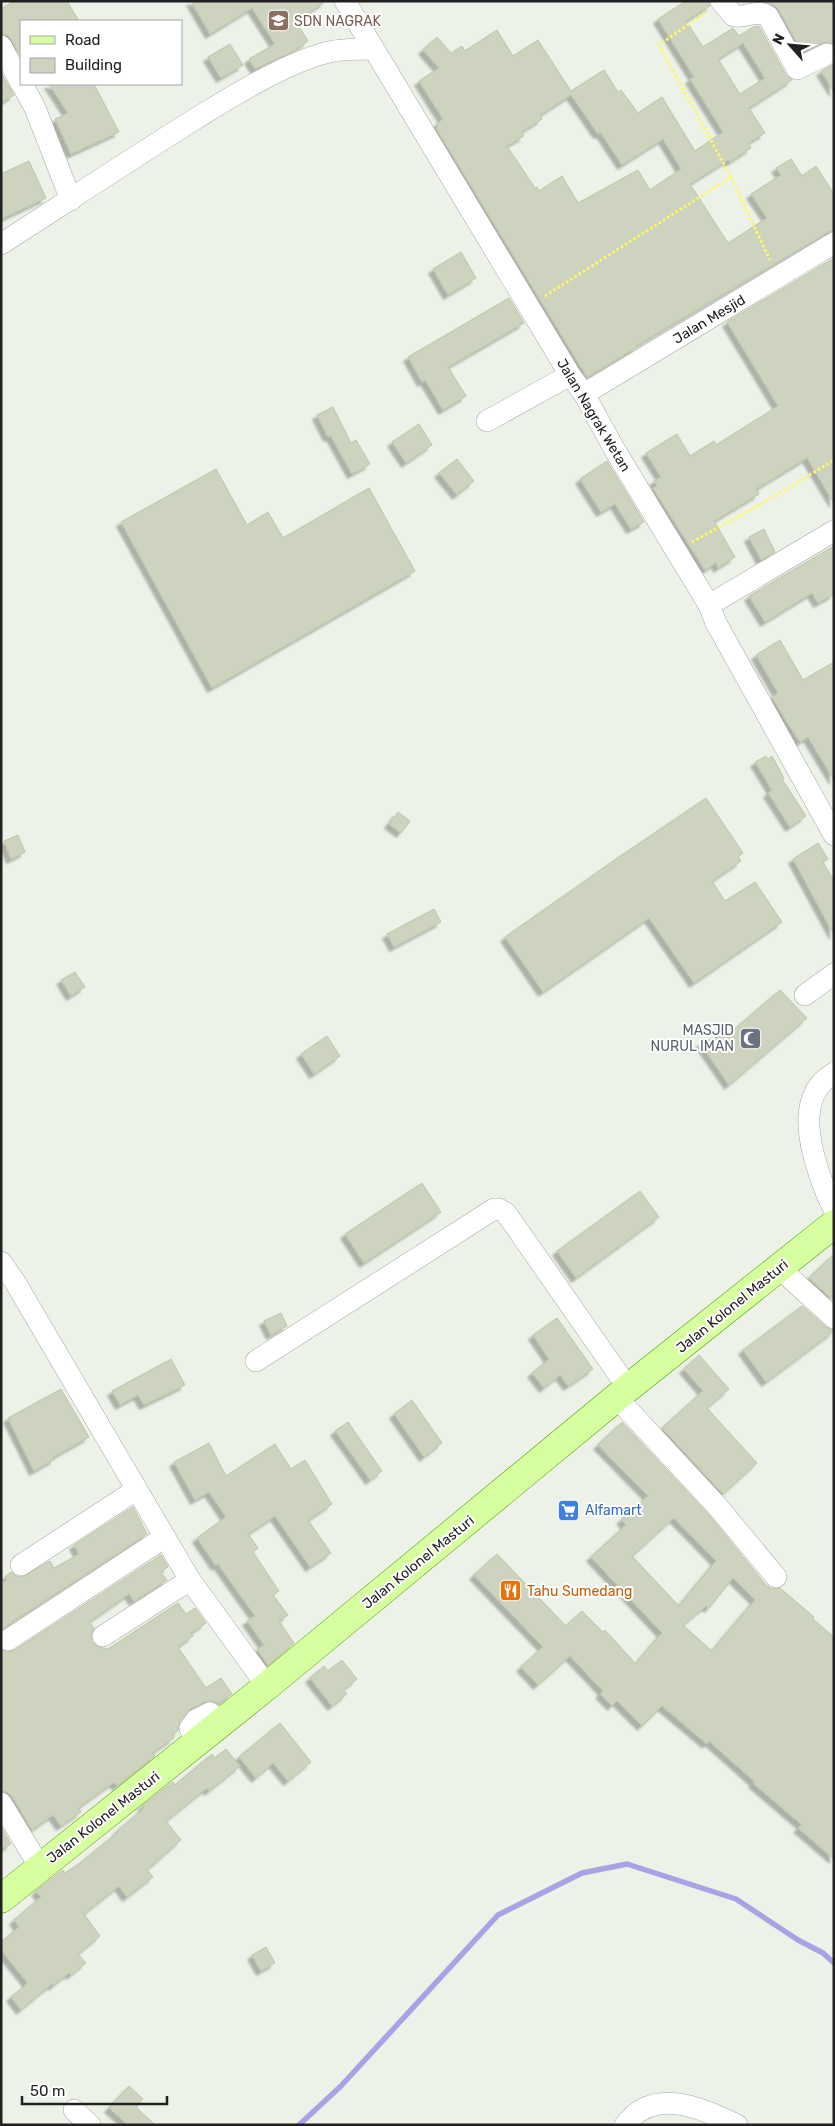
<svg xmlns="http://www.w3.org/2000/svg" width="835" height="2126" viewBox="0 0 835 2126" font-family="Rubik,sans-serif">
	<style>
		.lines { fill: none; stroke-linecap: round; stroke-linejoin: round }
		.stream { stroke: #a7a3e4; stroke-width: 5.5 }
		.building { fill: #cdd3bf; stroke: #bdc6a7; fill-rule: evenodd; filter: url(#shadow) }
		.minor-casing { stroke: #a8a8a8; stroke-width: 22 }
		.major-casing { stroke: #4e9e00; stroke-width: 29 }
		.path { stroke: #fff66b; stroke-width: 3; stroke-dasharray: 2.5 2.5; stroke-linecap: butt }
		.minor { stroke: #fff; stroke-width: 21 }
		.major { stroke: #d8ff9f; stroke-width: 28 }
		.labels { text-anchor: middle; stroke-width: 4; stroke-linejoin: round; paint-order: stroke }
		.education-label { font-size: 14px; fill: #785e54; stroke: #fff; text-anchor: start }
		.street-label { font-size: 14px; fill: #212121; stroke: #fff }
		.worship-label { font-size: 14px; fill: #5b616d; stroke: #fff; text-anchor: end }
		.shop-label { font-size: 14px; fill: #366cbe; stroke: #fff; text-anchor: start }
		.food-label { font-size: 14px; fill: #c56008; stroke: #fff; text-anchor: start }
	</style>
	<defs>
		<filter id="shadow"><feDropShadow dx="-4.5" dy="4.5" stdDeviation="1" flood-color="#0004"/></filter>
	</defs>
	<rect width="100%" height="100%" fill="#ecf2e7"/>
	<g class="lines">
		<!-- stream -->
		<polyline class="stream" points="299,2125 341,2086 498,1915 582,1873 627,1864 736,1899 798,1940 823,1953 834,1963"/>
	</g>
	<!-- building -->
	<g class="building">
		<polygon points="14,1 67,1 79,21 21,21 21,57 12,40 7,35 1,34 1,9"/>
		<polygon points="191,1 326,1 296,21 308,41 292,52 255,69 249,59 275,44 252,8 210,34"/>
		<path d="M686,1H709L710,6L686,21L703,47L733,28L739,36L753,27L759,26L786,75L792,80L749,108L765,133L748,143L751,148L730,162L728,160L690,184L728,243L767,218L751,194L781,175L776,168L791,159L802,176L816,166L834,194V231L828,232L636,346L637,347L587,377L436,128L438,126L437,124L443,119L419,81L439,68L423,50L437,37L451,53L462,46L465,51L497,30L513,56L538,40L571,91L604,70L618,92L621,90L638,113L662,97L695,151L723,132L690,79L694,77L658,19ZM743,43L765,78L740,94L718,59ZM571,95L598,134L601,133L622,165L663,139L681,169L650,190L638,170L578,203L562,176L539,191L537,187L535,188L507,146L524,136L521,132L542,119L540,115Z"/>
		<polygon points="763,1 834,1 834,44 828,42 822,43 802,52 779,10 774,5"/>
		<polygon points="230,44 243,65 221,78 208,57"/>
		<polygon points="834,64 834,92 821,71"/>
		<polygon points="1,73 14,95 1,103"/>
		<polygon points="49,84 94,84 119,132 71,154 55,119 68,113"/>
		<polygon points="29,161 46,198 1,219 1,174"/>
		<polygon points="461,252 476,278 448,295 433,269"/>
		<polygon points="834,258 834,503 807,458 756,489 759,494 714,521 735,557 718,568 716,563 705,570 653,488 657,486 654,481 661,477 646,453 677,434 690,456 714,441 716,445 778,406 727,322"/>
		<polygon points="509,298 524,323 448,367 466,396 443,410 425,380 422,382 408,357"/>
		<polygon points="333,407 351,443 356,440 370,464 352,474 331,436 328,437 317,415"/>
		<polygon points="419,424 432,445 406,463 392,442"/>
		<polygon points="457,459 474,481 457,495 439,473"/>
		<polygon points="607,461 644,522 631,529 615,504 601,512 580,479"/>
		<polygon points="216,469 247,525 268,512 283,538 369,488 415,571 212,688 121,522"/>
		<polygon points="764,529 775,552 761,560 749,537"/>
		<polygon points="834,546 834,594 818,603 812,593 765,622 749,596"/>
		<polygon points="780,640 803,680 834,662 834,780 808,737 800,742 787,722 772,697 778,693 756,655"/>
		<polygon points="766,756 768,759 772,756 784,778 782,779 806,816 790,827 768,793 772,790 755,762"/>
		<polygon points="706,798 743,853 738,857 741,861 712,881 725,901 755,882 782,922 694,983 649,918 543,992 505,937 616,859"/>
		<polygon points="398,812 410,821 401,833 389,824"/>
		<polygon points="18,835 25,852 11,859 4,841"/>
		<polygon points="818,843 828,859 823,862 834,881 834,935 793,859"/>
		<polygon points="434,909 441,922 394,947 387,934"/>
		<polygon points="75,972 85,987 71,996 61,980"/>
		<polygon points="780,990 807,1018 729,1085 700,1043 730,1033"/>
		<polygon points="327,1036 340,1056 314,1074 301,1054"/>
		<polygon points="422,1183 441,1212 364,1263 345,1234"/>
		<polygon points="640,1191 659,1217 576,1278 557,1251"/>
		<polygon points="834,1254 834,1301 809,1278"/>
		<polygon points="802,1306 826,1327 834,1331 766,1382 743,1350"/>
		<polygon points="281,1313 287,1326 271,1335 264,1321"/>
		<polygon points="557,1318 593,1369 568,1386 560,1375 544,1388 532,1373 549,1359 533,1335"/>
		<polygon points="699,1355 729,1389 707,1408 757,1463 723,1494 662,1428 703,1391 684,1369"/>
		<polygon points="171,1359 185,1385 144,1405 138,1395 120,1405 112,1391"/>
		<polygon points="61,1389 89,1437 53,1457 55,1459 34,1471 8,1418"/>
		<polygon points="412,1400 442,1443 424,1457 394,1414"/>
		<polygon points="348,1422 382,1471 370,1480 335,1431"/>
		<path d="M622,1422L709,1515L766,1585L772,1589L780,1588L814,1617L813,1619L834,1637V1859L798,1828L802,1825L753,1783L755,1782L709,1741L707,1744L662,1706L642,1726L617,1701L612,1706L600,1694L603,1691L570,1656L538,1685L521,1667L543,1647L474,1575L497,1554L566,1626L582,1611L603,1632L605,1630L636,1664L638,1661L662,1633L591,1557L626,1525L621,1520L648,1496L598,1445ZM674,1518L716,1561L679,1606L632,1556ZM733,1578L755,1600L712,1651L683,1625L706,1606L709,1608Z"/>
		<polygon points="209,1443 226,1476 275,1444 291,1469 305,1460 332,1504 308,1520 331,1553 310,1567 275,1516 248,1534 258,1548 253,1552 279,1591 273,1595 288,1615 279,1621 294,1643 268,1665 257,1649 264,1645 247,1621 255,1616 218,1564 216,1566 197,1538 226,1517 209,1492 195,1500 174,1462"/>
		<polygon points="133,1507 147,1534 1,1629 1,1584 7,1580 5,1577 11,1572 16,1576 22,1577 50,1561 54,1568 79,1554 74,1545"/>
		<polygon points="161,1555 168,1567 161,1572 167,1580 134,1601 129,1594 89,1622 94,1628 91,1636 92,1642 98,1647 108,1649 178,1603 186,1614 195,1608 206,1623 191,1633 193,1636 178,1647 206,1688 221,1678 232,1694 218,1703 212,1701 205,1702 190,1709 180,1721 178,1731 172,1735 174,1738 152,1753 155,1756 117,1786 114,1782 78,1808 81,1812 61,1826 53,1815 32,1830 12,1796 7,1792 1,1791 1,1650 8,1652 15,1650"/>
		<polygon points="342,1660 357,1679 343,1690 347,1694 332,1706 310,1678 324,1666 328,1671"/>
		<polygon points="280,1723 311,1762 288,1781 273,1763 256,1778 239,1757"/>
		<polygon points="226,1749 240,1766 209,1791 207,1788 166,1821 181,1840 147,1870 153,1877 127,1897 119,1886 84,1914 100,1936 78,1954 86,1963 71,1975 69,1973 53,1986 52,1984 21,2010 11,1997 27,1984 26,1981 1,1950 1,1942 19,1927 14,1920 41,1897 36,1891 63,1870 65,1873 80,1863 118,1832 117,1831 144,1808 142,1806 173,1782 175,1785 212,1754 215,1758"/>
		<polygon points="1,1827 11,1844 1,1850"/>
		<polygon points="266,1947 275,1963 261,1971 252,1955"/>
		<polygon points="129,2086 143,2099 136,2107 155,2125 128,2125 109,2108"/>
	</g>
	<g class="lines">
		<defs>
			<g id="minor">
				<polyline points="345,1 570,375 584,394 616,452 709,605 716,623 834,835"/>
				<path d="M721,1L734,16C745,18 758,9 768,16L797,69L827,54"/>
				<polyline points="1,46 21,83"/>
				<polyline points="22,84 35,108 71,200"/>
				<path d="M1,244C66,202 130,160 195,119C235,95 289,60 334,51C347,49 360,49 372,49"/>
				<polyline points="584,394 834,243"/>
				<polyline points="487,421 570,375"/>
				<polyline points="709,605 834,531"/>
				<polyline points="805,995 834,974"/>
				<path d="M834,1073C798,1094 808,1140 819,1173C823,1185 827,1197 834,1209"/>
				<polyline points="1,1262 15,1282 190,1580 267,1686"/>
				<polyline points="779,1268 834,1318"/>
				<polyline points="256,1361 494,1209 499,1209 506,1213 628,1388"/>
				<polyline points="617,1398 718,1507 776,1577"/>
				<polyline points="21,1565 136,1490"/>
				<polyline points="103,1636 190,1580"/>
				<polyline points="8,1640 165,1537"/>
				<polyline points="196,1743 190,1728 196,1720 210,1713 222,1722"/>
				<polyline points="1,1803 40,1867"/>
				<polyline points="74,2110 90,2125"/>
				<path d="M625,2125C654,2086 701,2108 737,2125"/>
			</g>
			<polyline id="major" points="1,1899 267,1686 628,1388 834,1224"/>
		</defs>
		<!-- minor casing -->
		<use href="#minor" class="minor-casing"/>
		<!-- major casing -->
		<use href="#major" class="major-casing"/>
		<!-- path -->
		<g class="path">
			<polyline points="731,177 770,260"/>
			<polyline points="545,296 731,177 659,45 706,12"/>
			<polyline points="692,542 763,503 834,460"/>
		</g>
		<!-- minor -->
		<use href="#minor" class="minor"/>
		<!-- major -->
		<use href="#major" class="major"/>
	</g>
	<!-- icons -->
	<defs>
		<symbol id="school-square" viewBox="-11 -11 22 22"><rect x="-9" y="-9" width="18" height="18" rx="4" fill="#8d6e63" stroke="#fff"/><path d="M0-5L7-2L0 1L-7-2ZM-4 1L0 2.5L4 1V4Q0 6-4 4Z" fill="#fff"/></symbol>
		<symbol id="mosque-square" viewBox="-11 -11 22 22"><rect x="-9" y="-9" width="18" height="18" rx="4" fill="#6b7280" stroke="#fff"/><path d="M3.5-4.9A6 6 0 1 0 3.5 4.9A5 5 0 1 1 3.5-4.9Z" fill="#fff"/></symbol>
		<symbol id="supermarket-square" viewBox="-11 -11 22 22"><rect x="-9" y="-9" width="18" height="18" rx="4" fill="#3f7fe0" stroke="#fff"/><path d="M-6-5.5h2.5l.6 2H6L4.5 2H-2.5L-4.4-4H-6ZM-1.5 3.2a1.3 1.3 0 1 0 .1 0ZM3 3.2a1.3 1.3 0 1 0 .1 0Z" fill="#fff"/></symbol>
		<symbol id="restaurant-square" viewBox="-11 -11 22 22"><rect x="-9" y="-9" width="18" height="18" rx="4" fill="#e8710a" stroke="#fff"/><path d="M-5-6h1v4h1v-4h1v4h1v-4h1v5L-1.5 .5V6h-2V.5L-5-1ZM5-6V6H3V1.5H1.5Q1.5-4 5-6Z" fill="#fff"/></symbol>
	</defs>
	<g fill-rule="evenodd">
		<use href="#school-square" x="266" y="8" width="25" height="25"/>
		<use href="#mosque-square" x="738" y="1026" width="25" height="25"/>
		<use href="#supermarket-square" x="556" y="1498" width="25" height="25"/>
		<use href="#restaurant-square" x="498" y="1578" width="25" height="25"/>
	</g>
	<g class="labels">
		<!-- education labels -->
		<g class="education-label">
			<text x="294" y="26">SDN NAGRAK</text>
		</g>
		<!-- street labels -->
		<g class="street-label">
			<text transform="translate(709 319) rotate(-31)" y="5">Jalan Mesjid</text>
			<text transform="translate(594 415) rotate(59)" y="5">Jalan Nagrak Wetan</text>
			<text transform="translate(732 1306) rotate(-39)" y="5">Jalan Kolonel Masturi</text>
			<text transform="translate(418 1562) rotate(-39)" y="5">Jalan Kolonel Masturi</text>
			<text transform="translate(103 1817) rotate(-38)" y="5">Jalan Kolonel Masturi</text>
		</g>
		<!-- worship labels -->
		<g class="worship-label">
			<text x="734" y="1035">MASJID<tspan x="734" dy="16">NURUL IMAN</tspan></text>
		</g>
		<!-- shop labels -->
		<g class="shop-label">
			<text x="585" y="1515">Alfamart</text>
		</g>
		<!-- food labels -->
		<g class="food-label">
			<text x="527" y="1596">Tahu Sumedang</text>
		</g>
	</g>
	<!-- border -->
	<rect width="835" height="2126" fill="none" stroke="#212121" stroke-width="5"/>
	<!-- legend -->
	<rect x="20" y="20" width="162" height="65" fill="#ffffff" stroke="#a6a6a6"/>
	<rect x="30" y="36" width="25" height="8" fill="#d8ff9f" stroke="#a6a6a6"/>
	<text x="65" y="45" font-size="15" fill="#212121">Road</text>
	<rect x="30" y="58" width="25" height="15" fill="#cdd3bf" stroke="#a6a6a6"/>
	<text x="65" y="70" font-size="15" fill="#212121">Building</text>
	<!-- north arrow -->
	<g transform="translate(790 45) rotate(297)" stroke="#ffffff" stroke-width="4" paint-order="stroke">
	<path d="M0-4L9 19L0 12L-9 19Z" fill="#212121"/>
	<text y="-8" font-size="14" font-weight="bold" text-anchor="middle" fill="#212121">N</text>
	</g>
	<!-- scale -->
	<path d="M22 2096v8h145v-8" fill="none" stroke="#212121" stroke-width="2.5"/>
	<text x="30" y="2096" font-size="15" fill="#212121" stroke="#ffffff" stroke-width="4" paint-order="stroke">50 m</text>
</svg>
